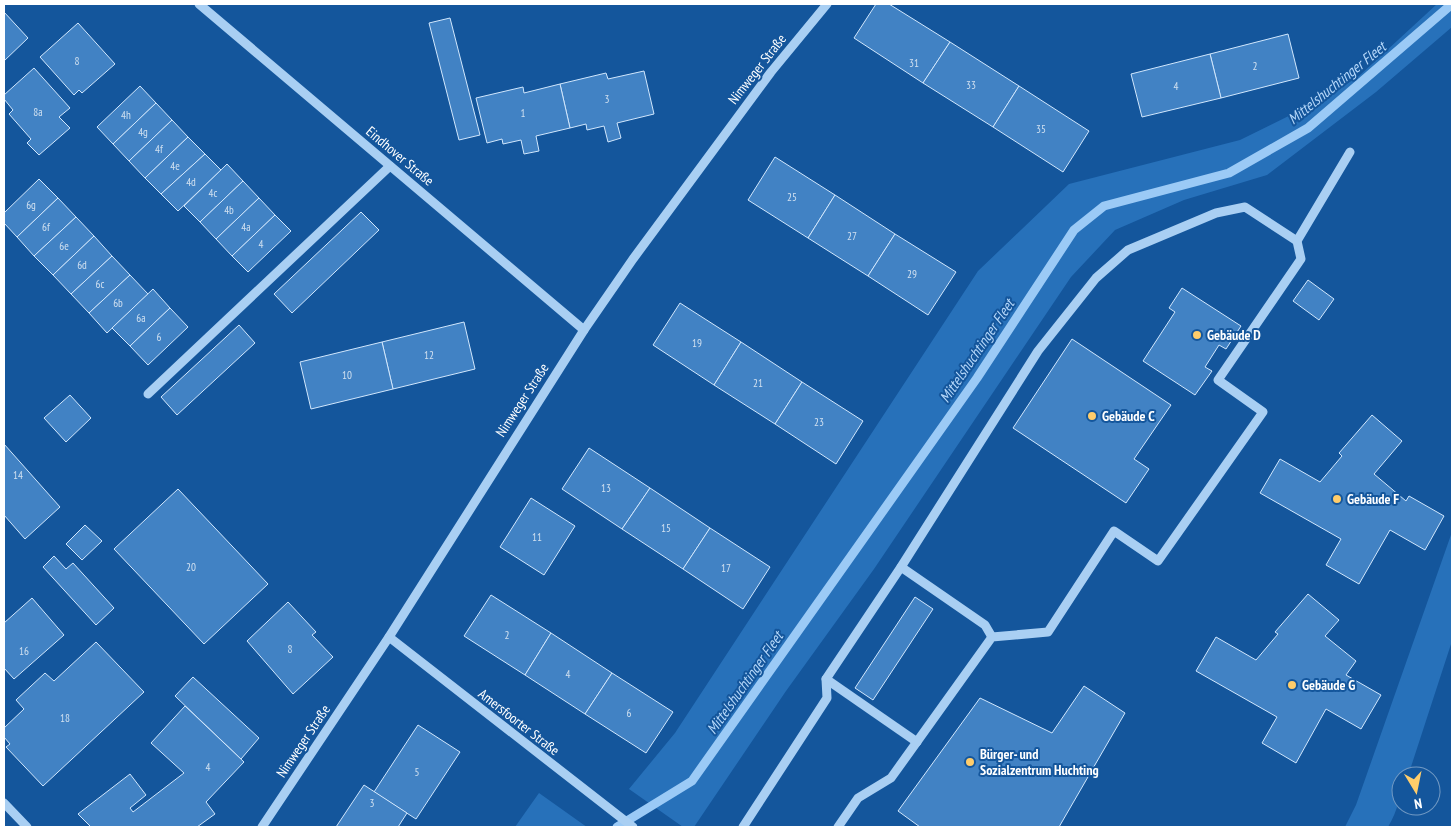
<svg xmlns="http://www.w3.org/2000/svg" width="1456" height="831" viewBox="0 0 1456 831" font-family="'PT Sans Narrow',sans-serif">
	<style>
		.green { fill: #2771ba }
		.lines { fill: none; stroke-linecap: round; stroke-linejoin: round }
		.stream { stroke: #9bcaf6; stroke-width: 9 }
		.building { fill: #4182c4; stroke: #d1e7fd }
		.minor { stroke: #a9cff3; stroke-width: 9 }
		.poi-dot { fill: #ffcd6b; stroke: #14569c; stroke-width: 2 }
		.labels { text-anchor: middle; stroke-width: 4; stroke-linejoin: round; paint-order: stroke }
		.number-label { font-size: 11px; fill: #d0e0f0 }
		.street-label { font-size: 14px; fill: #fff; stroke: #14569c }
		.poi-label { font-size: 14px; font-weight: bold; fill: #fff; stroke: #14569c; text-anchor: start }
		.water-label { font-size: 15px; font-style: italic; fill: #b6d8fa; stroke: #14569c }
	</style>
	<rect width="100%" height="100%" fill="#14569c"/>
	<!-- green -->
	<g class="green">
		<polygon points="1437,4 1452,4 1452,27 1376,92 1267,175 1184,200 1115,230 1071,277 874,569 786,691 694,827 683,827 629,789 675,733 978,271 1069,184 1240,140 1325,98 1359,76"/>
		<path d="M1452,532V641L1408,776H1401C1401,796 1398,810 1388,827H1345L1356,805Z"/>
		<polygon points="539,793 584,825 587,827 515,827"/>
	</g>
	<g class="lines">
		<!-- stream -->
		<polyline class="stream" points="617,827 692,781 977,378 1074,230 1104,206 1229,173 1308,128 1452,4"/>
	</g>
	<!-- building -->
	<g class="building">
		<polygon points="876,4 889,4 950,42 923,83 854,38"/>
		<polygon points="4,12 28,38 4,61"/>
		<polygon points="450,18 480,135 459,140 429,23"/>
		<polygon points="78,23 115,64 82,93 79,90 74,95 40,57"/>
		<polygon points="1288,34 1299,78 1221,98 1210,54"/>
		<polygon points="950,42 1019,86 993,127 923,83"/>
		<polygon points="1210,54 1221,98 1142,117 1131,74"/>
		<polygon points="34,68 70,108 59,117 70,128 39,155 27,143 31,139 9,114 13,110 4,99 4,95"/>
		<polygon points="644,71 654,114 617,123 621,138 608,142 604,126 587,130 586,124 570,128 560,84 606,73 608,79"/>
		<polygon points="560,84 570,128 536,136 539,151 524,154 521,140 503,144 502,139 487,143 476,98 523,87 524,93"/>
		<polygon points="140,86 156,103 113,144 97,127"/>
		<polygon points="1019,86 1089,131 1063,172 993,127"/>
		<polygon points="156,103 172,120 129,161 113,144"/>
		<polygon points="172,120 188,137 145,178 129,161"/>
		<polygon points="188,137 205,154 161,194 145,178"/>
		<polygon points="205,154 221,170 178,211 161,194"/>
		<polygon points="775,157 835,195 808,238 748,200"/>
		<polygon points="227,164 243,181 200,222 184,206"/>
		<polygon points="39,179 58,198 17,237 4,223 4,213"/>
		<polygon points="243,181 259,198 216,239 200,222"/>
		<polygon points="835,195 895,234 868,276 808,238"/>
		<polygon points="58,198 76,217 34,256 17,237"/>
		<polygon points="259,198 275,215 232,256 216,239"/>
		<polygon points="361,212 379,230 292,313 274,294"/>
		<polygon points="275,215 291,231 248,272 232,256"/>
		<polygon points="76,217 94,236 53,275 34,256"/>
		<polygon points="895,234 956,272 928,315 868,276"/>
		<polygon points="94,236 112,256 71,294 53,275"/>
		<polygon points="112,256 130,275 89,313 71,294"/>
		<polygon points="130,275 148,294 107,333 89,313"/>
		<polygon points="1308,280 1334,299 1319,320 1293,301"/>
		<polygon points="1182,288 1241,326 1226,349 1219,345 1205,367 1212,371 1195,395 1143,361 1175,312 1169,308"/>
		<polygon points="153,289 170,308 130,346 112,328"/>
		<polygon points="680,303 741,342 714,385 653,345"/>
		<polygon points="170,308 188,327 148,365 130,346"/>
		<polygon points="464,322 475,369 393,389 382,342"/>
		<polygon points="239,325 255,343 177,415 161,397"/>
		<polygon points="1072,339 1171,405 1134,459 1149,469 1126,503 1013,428"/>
		<polygon points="382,342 393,389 311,409 300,362"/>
		<polygon points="741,342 802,382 775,424 714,385"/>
		<polygon points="802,382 863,421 836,464 775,424"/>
		<polygon points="70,395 91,418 66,442 44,418"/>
		<polygon points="1372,415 1402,441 1374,474 1406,501 1409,496 1444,516 1425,550 1390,530 1359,584 1326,565 1341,539 1260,493 1280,459 1320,482 1342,456 1339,453"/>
		<polygon points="4,444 60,507 25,539 4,515"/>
		<polygon points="589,448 650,488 622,529 562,489"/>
		<polygon points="650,488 710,528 683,569 622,529"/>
		<polygon points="178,489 268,584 204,644 114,549"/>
		<polygon points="531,498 575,526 544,575 500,547"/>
		<polygon points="85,525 102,541 82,560 66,544"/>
		<polygon points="710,528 770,567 743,609 683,569"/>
		<polygon points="54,556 66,569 73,563 114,608 96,625 43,567"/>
		<polygon points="1308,594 1339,620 1325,636 1356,661 1346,675 1381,695 1361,729 1326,709 1296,763 1262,743 1277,717 1196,671 1216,637 1256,660 1278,634 1275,632"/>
		<polygon points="491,595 551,633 525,675 464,636"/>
		<polygon points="915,597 933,609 873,700 855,688"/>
		<polygon points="32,598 64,635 14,679 4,668 4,623"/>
		<polygon points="288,602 316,632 312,635 333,657 293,694 247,641"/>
		<polygon points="551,633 612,673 585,714 525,675"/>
		<polygon points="96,642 144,692 43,786 6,747 10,744 4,737 4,728 24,709 16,700 45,673 54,681"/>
		<polygon points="612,673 673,712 646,753 585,714"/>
		<polygon points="193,677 259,738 241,759 175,696"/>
		<polygon points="1084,686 1125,713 1059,827 920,827 898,811 980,698 1052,733"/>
		<polygon points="185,706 244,762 206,802 215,814 197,827 91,827 78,814 130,774 146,795 130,808 133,812 184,773 151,743"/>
		<polygon points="418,725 460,752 416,819 374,792"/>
		<polygon points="364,785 407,813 398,827 336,827"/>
	</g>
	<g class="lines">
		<!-- minor -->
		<g class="minor">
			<polyline points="199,4 584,330"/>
			<polyline points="148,394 390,166"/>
			<polyline points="901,567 985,625 992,637"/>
			<polyline points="389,637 633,827"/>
			<polyline points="826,679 917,742"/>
			<polyline points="4,803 27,827"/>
			<polyline points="262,827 389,637 584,330 633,259 771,72 827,4"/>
			<polyline points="743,827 827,698 826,679 901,567 1038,351 1096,278 1128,250 1216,213 1245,207 1297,241"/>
			<polyline points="838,827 858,798 891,778 992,637 1048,632 1114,531 1158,561 1263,412 1218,380 1301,259 1297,241 1350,152"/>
		</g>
	</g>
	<!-- markers -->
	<g class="poi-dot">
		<circle cx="1197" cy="335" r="5"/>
		<circle cx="1092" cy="416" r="5"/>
		<circle cx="1337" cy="499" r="5"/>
		<circle cx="1292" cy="685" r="5"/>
		<circle cx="970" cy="762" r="5"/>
	</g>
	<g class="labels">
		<!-- number labels -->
		<g class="number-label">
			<text x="77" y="65">8</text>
			<text x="914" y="67">31</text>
			<text x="1255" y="70">2</text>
			<text x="971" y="89">33</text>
			<text x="1176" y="90">4</text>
			<text x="607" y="103">3</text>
			<text x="38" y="116">8a</text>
			<text x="523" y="117">1</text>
			<text x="126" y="119">4h</text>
			<text x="1041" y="133">35</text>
			<text x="143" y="136">4g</text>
			<text x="159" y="153">4f</text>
			<text x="175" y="170">4e</text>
			<text x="191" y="186">4d</text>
			<text x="213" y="197">4c</text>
			<text x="792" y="201">25</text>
			<text x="31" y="209">6g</text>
			<text x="229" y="214">4b</text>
			<text x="46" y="231">6f</text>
			<text x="246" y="231">4a</text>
			<text x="852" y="240">27</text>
			<text x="261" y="248">4</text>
			<text x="64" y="250">6e</text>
			<text x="82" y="269">6d</text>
			<text x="912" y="278">29</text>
			<text x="100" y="288">6c</text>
			<text x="118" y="307">6b</text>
			<text x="141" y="322">6a</text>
			<text x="159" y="341">6</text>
			<text x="697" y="347">19</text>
			<text x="429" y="359">12</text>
			<text x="347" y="379">10</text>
			<text x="758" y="387">21</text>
			<text x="819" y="426">23</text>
			<text x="18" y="479">14</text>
			<text x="606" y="492">13</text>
			<text x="666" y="532">15</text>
			<text x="537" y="541">11</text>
			<text x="191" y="571">20</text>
			<text x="726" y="572">17</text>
			<text x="507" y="639">2</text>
			<text x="290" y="653">8</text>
			<text x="24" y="655">16</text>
			<text x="568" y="678">4</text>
			<text x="629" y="717">6</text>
			<text x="65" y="722">18</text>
			<text x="208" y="771">4</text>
			<text x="417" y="776">5</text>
			<text x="372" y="807">3</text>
		</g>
		<!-- street labels -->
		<g class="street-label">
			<text transform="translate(757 69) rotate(-52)" y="5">Nimweger Straße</text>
			<text transform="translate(400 156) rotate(40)" y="5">Eindhover Straße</text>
			<text transform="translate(522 400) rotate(-57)" y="5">Nimweger Straße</text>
			<text transform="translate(519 722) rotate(38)" y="5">Amersfoorter Straße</text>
			<text transform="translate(303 741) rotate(-56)" y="5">Nimweger Straße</text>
		</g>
		<!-- poi labels -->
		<g class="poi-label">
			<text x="1207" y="340">Gebäude D</text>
			<text x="1102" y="421">Gebäude C</text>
			<text x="1347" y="504">Gebäude F</text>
			<text x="1302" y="690">Gebäude G</text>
			<text x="980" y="759">Bürger- und<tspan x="980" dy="16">Sozialzentrum Huchting</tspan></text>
		</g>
		<!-- water labels -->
		<g class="water-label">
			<text transform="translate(1337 83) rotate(-39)" y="5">Mittelshuchtinger Fleet</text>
			<text transform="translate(977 351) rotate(-56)" y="5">Mittelshuchtinger Fleet</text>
			<text transform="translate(745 683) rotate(-55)" y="5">Mittelshuchtinger Fleet</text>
		</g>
	</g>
	<!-- border -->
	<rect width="1456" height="831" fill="none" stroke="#ffffff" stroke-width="10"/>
	<!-- north arrow -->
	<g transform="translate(1416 791) rotate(170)"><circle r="24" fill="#14569c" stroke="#729ac4"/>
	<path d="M0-4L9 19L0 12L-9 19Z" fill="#ffcd6b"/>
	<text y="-8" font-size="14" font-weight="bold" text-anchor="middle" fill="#ffffff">N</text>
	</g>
</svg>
